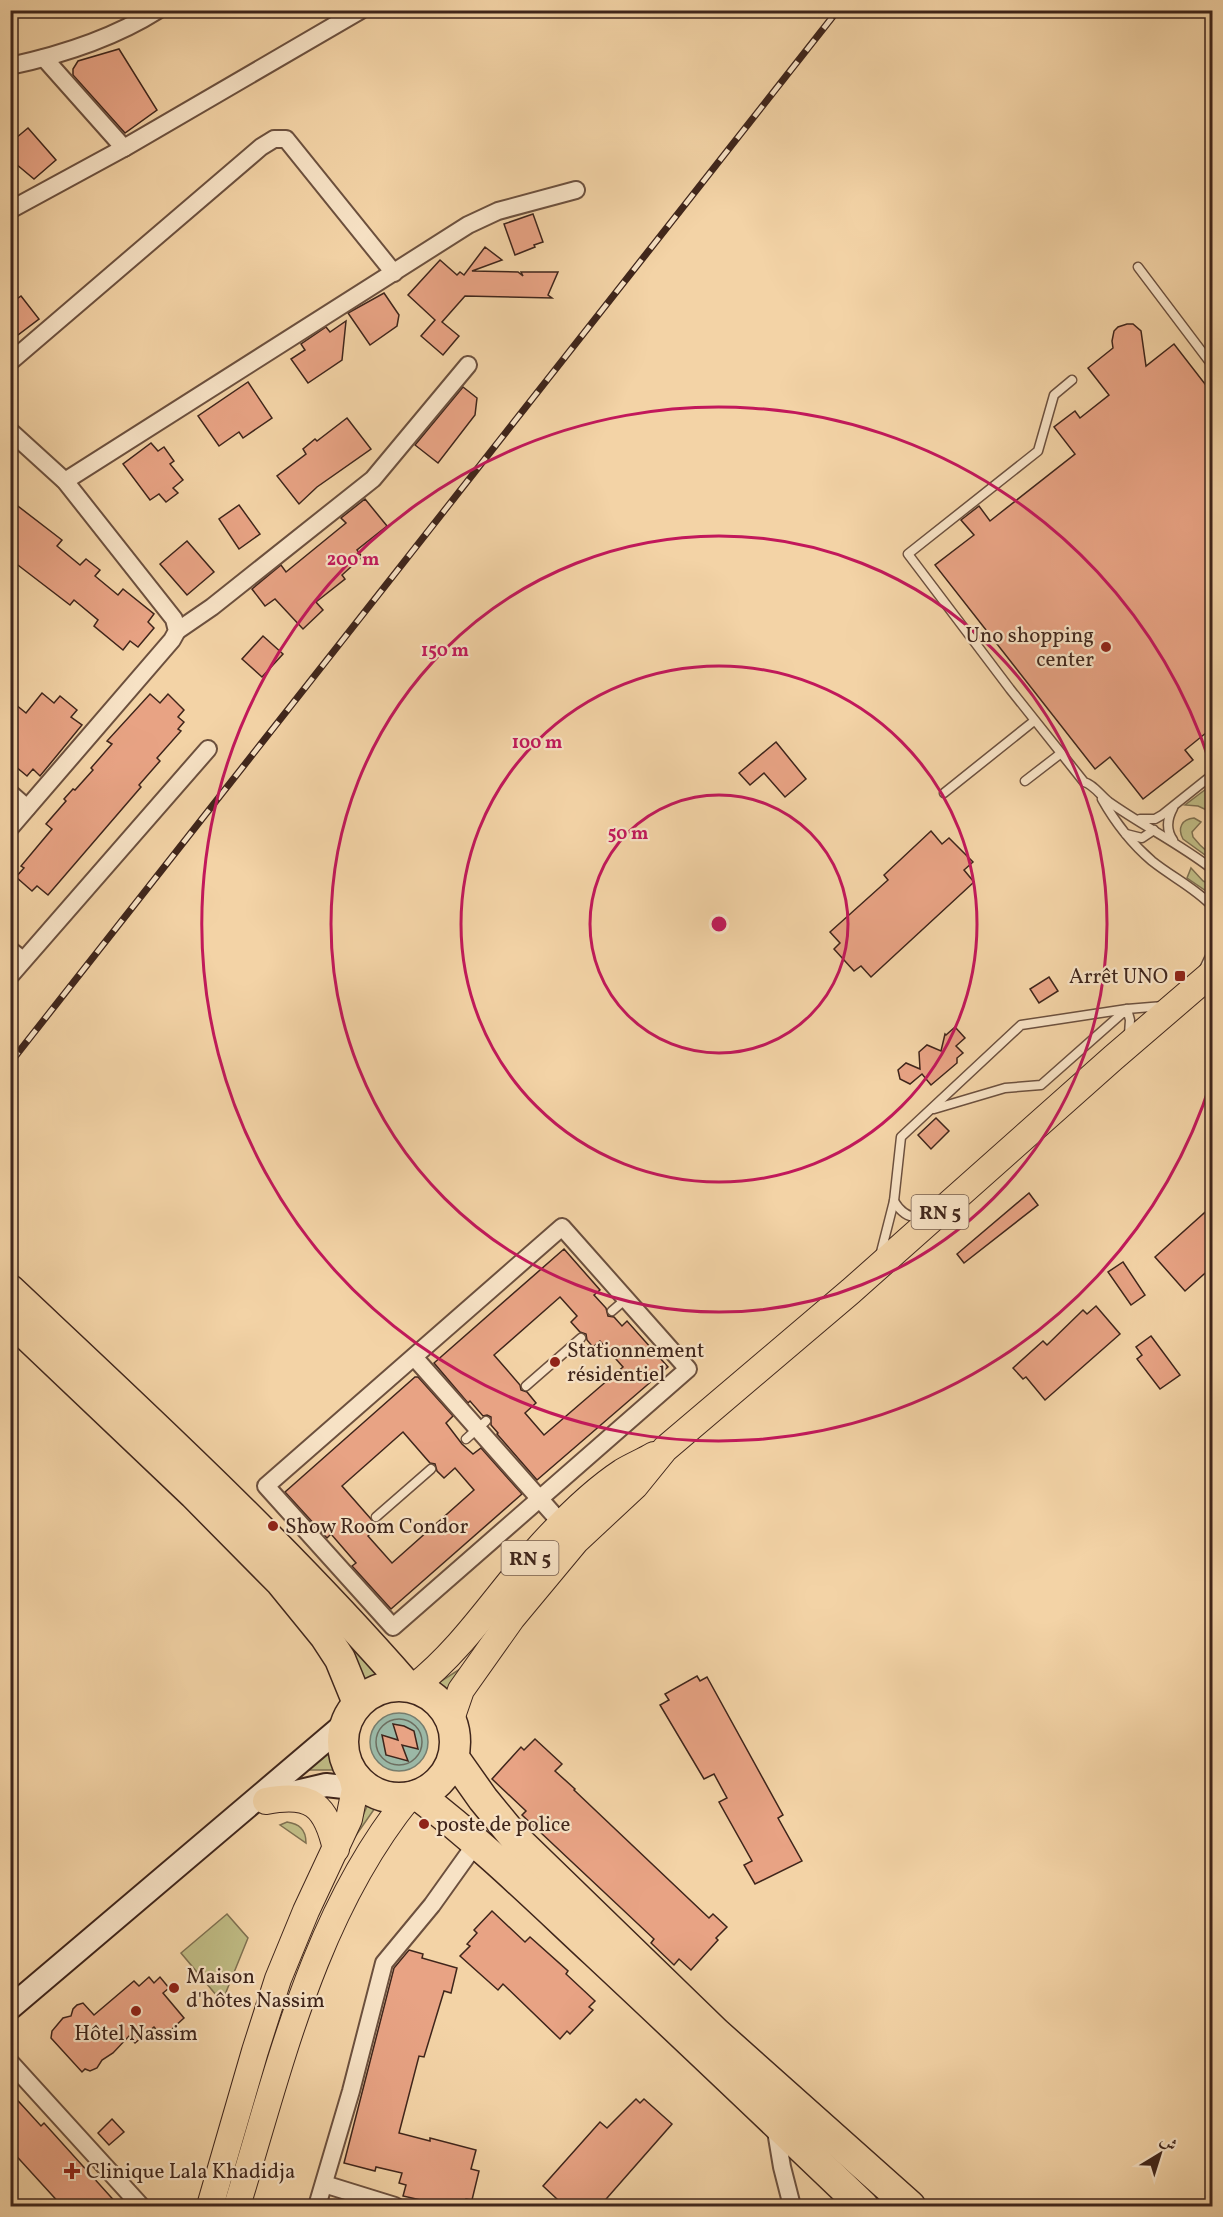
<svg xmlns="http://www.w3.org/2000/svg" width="1223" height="2217" viewBox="0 0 1223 2217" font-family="Vollkorn,Amiri,serif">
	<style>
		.green { fill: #bfbb84; stroke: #7f7050; stroke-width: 1.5 }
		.water { fill: #9bb8a6; stroke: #767d6e; stroke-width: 1.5 }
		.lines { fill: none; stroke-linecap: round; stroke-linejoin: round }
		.shore { stroke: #6d6e60; stroke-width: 1.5 }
		.building { fill: #e8a384; stroke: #3f251b; stroke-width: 1.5; fill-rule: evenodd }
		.lane-casing { stroke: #6c503e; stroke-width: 11 }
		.street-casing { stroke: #6c503e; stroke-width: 20 }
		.secondary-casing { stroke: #3f251b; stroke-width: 26 }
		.primary-casing { stroke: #3f251b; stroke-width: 28 }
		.highway-casing { stroke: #3f251b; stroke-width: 33 }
		.lane { stroke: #f7e2c5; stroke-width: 8 }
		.street { stroke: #f7e2c5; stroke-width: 16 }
		.secondary { stroke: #f7e2c5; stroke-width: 22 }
		.primary { stroke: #f3d3a6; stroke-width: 26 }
		.highway { stroke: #f3d3a6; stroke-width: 30 }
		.rail-casing { stroke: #3f251b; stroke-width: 7 }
		.rail { stroke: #f7e2c5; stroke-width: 4.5; stroke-dasharray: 14; stroke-linecap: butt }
		.ring { fill: none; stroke: #c2185b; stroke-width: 3 }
		.poi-dot { fill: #8f2418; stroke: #f7e2c5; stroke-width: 2 }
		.labels { text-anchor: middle; stroke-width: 4.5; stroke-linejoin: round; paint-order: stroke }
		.shield { fill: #f7e2c5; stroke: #765e4e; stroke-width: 1.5 }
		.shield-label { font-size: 20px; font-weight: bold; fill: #3f251b }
		.poi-label { font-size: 21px; fill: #3f251b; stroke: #f7e2c5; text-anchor: start }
		.centre { fill: #c2185b; stroke: #f7e2c5; stroke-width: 3 }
		.ring-label { font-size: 18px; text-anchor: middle; font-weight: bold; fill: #c2185b; stroke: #f7e2c5; stroke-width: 4.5; stroke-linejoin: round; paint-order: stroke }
	</style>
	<rect width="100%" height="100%" fill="#f3d3a6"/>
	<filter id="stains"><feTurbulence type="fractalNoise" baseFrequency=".00333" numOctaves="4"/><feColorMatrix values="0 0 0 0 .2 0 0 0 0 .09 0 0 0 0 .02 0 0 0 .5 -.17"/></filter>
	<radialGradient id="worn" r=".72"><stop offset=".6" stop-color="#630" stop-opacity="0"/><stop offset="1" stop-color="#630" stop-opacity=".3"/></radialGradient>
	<!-- green -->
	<g class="green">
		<polygon points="1206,789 1212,798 1212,811 1211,812 1198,806 1185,805"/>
		<path d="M1194,818L1201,822L1192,832L1193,837L1200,845L1212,856V860L1183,839C1177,828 1182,819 1194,818Z"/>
		<polygon points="1191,868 1203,881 1212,886 1212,895 1187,878"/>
		<polygon points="331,1624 381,1673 361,1686"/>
		<polygon points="463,1667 448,1700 432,1687"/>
		<polygon points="327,1750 336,1750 337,1770 305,1770"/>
		<polygon points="371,1801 375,1804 375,1808 352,1841 368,1804"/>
		<path d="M287,1822C299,1824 306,1829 306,1843L280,1825Z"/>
		<polygon points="227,1914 248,1938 222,2002 181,1953"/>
	</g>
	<!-- water -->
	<circle class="water" cx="399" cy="1742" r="29"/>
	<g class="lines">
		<!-- shore -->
		<circle class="shore" cx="399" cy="1742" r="23"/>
	</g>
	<!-- building -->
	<g class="building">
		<polygon points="119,49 157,110 125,133 73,75 73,69 78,61"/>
		<polygon points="28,128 56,160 34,179 10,159 10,143"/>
		<polygon points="533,214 543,242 534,245 535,247 515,255 504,224"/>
		<polygon points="485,247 502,260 472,271 518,272 523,276 521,272 558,272 548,295 552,298 465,296 442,322 459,336 443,355 421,336 435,320 408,295 440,260 457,275 460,272 464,275"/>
		<polygon points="384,293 399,315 397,326 370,345 348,313"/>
		<polygon points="21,296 39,319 10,341 10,304"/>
		<polygon points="346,321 342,360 308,383 291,359 305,350 301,344 326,327 330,332"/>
		<polygon points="1127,324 1133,324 1141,331 1146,366 1174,344 1212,393 1212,728 1185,750 1193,760 1143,799 1110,757 1095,769 935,565 974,535 961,520 979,506 990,521 1075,454 1054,427 1075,411 1080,418 1109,395 1088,368 1113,348 1112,341 1114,331 1118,327"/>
		<polygon points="248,382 272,418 243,438 239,432 219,446 198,416"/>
		<polygon points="463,387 477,398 475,415 438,463 415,445"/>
		<polygon points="347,418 371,449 317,487 299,504 277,476 306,454 303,449 315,439 317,441"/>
		<polygon points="151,443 158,451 164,447 174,461 170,464 183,480 173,488 178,493 166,502 159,494 150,500 123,464"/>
		<polygon points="365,499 387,526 357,550 362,557 342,575 345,579 316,602 323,610 303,629 275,599 265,606 252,589 281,565 286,572 346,523 341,518"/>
		<polygon points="10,500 62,540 57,546 80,565 86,559 100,570 95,576 118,595 123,589 154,614 148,622 154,628 138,647 130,641 123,650 94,626 98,620 74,600 70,605 10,559"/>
		<polygon points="239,505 260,534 239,549 219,519"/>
		<polygon points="187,541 214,572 187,595 160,564"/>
		<polygon points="263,636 283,654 262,677 242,659"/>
		<polygon points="42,693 54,703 60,696 77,710 71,717 82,725 40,776 33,769 27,776 10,762 10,700 26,713"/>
		<polygon points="150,694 160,703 168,694 184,710 178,717 184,722 178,729 181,731 157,758 160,761 139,785 141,787 48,895 37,886 32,891 16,877 24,868 21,866 52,829 46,824 66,801 64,799 73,789 75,790 93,770 91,768 112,744 107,741"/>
		<polygon points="776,742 806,779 785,797 764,773 750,785 739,773"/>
		<polygon points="931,831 942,844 949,838 973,862 964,870 974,882 871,977 861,966 854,971 834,949 840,943 830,932 888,880 884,875"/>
		<polygon points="1049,977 1058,991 1039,1003 1030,989"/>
		<polygon points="955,1027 965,1038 956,1046 963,1053 957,1058 957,1063 931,1085 922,1074 910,1084 900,1079 898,1070 906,1063 920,1069 919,1052 927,1045 941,1051 945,1034 946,1035"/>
		<polygon points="936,1118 949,1131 931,1149 918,1135"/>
		<polygon points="1029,1193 1038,1205 964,1263 957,1254"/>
		<polygon points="1212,1206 1212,1267 1185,1291 1155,1257"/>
		<path d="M564,1249L600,1290L594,1295L606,1308L608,1316L614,1317L622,1326L627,1321L668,1367L537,1480L497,1434L498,1433L491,1425V1417L487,1415L483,1416L470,1401L468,1403L434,1363ZM560,1297L577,1316L571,1322L580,1332L586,1334L587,1340L593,1347L600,1341L623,1367L544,1435L525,1413L536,1403L527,1392L521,1390L520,1385L494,1355Z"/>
		<polygon points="1123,1262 1145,1295 1131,1305 1108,1272"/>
		<polygon points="1096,1306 1120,1334 1045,1400 1026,1377 1023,1379 1013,1368 1043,1341 1047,1345 1083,1310 1087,1314"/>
		<polygon points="1151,1336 1180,1375 1160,1389 1137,1359 1142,1355 1136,1347"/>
		<path d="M415,1377H418L453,1416L446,1423L462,1444L473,1454L481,1448L522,1494L391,1609L352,1566L356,1563L331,1534L327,1538L285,1492ZM403,1432L430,1463L435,1464L437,1471L444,1478L455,1468L474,1490L392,1563L368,1536L378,1527L342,1486Z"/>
		<polygon points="697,1676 700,1681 707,1677 783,1815 778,1818 802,1861 755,1884 744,1865 752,1861 719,1802 727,1798 714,1774 704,1779 660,1705 669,1700 665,1694"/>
		<polygon points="393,1724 404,1726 414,1731 418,1749 402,1745 408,1761 386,1755 382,1735 398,1740"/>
		<polygon points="535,1739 562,1764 555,1771 575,1789 574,1790 709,1918 713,1914 727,1927 716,1938 718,1940 691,1970 679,1959 674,1965 651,1943 654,1939 522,1815 526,1811 492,1779 521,1747 524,1750"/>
		<polygon points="492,1911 525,1942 530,1937 568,1971 566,1974 595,2001 589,2007 593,2010 570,2034 567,2031 560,2039 503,1984 498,1990 460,1956 470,1946 467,1944 477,1933 474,1930"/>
		<polygon points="409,1950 423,1954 422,1958 457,1968 451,1993 444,1991 424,2057 419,2056 399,2133 430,2141 430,2138 476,2150 471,2169 479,2171 472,2200 466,2199 464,2206 447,2206 403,2196 406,2185 399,2183 402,2173 376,2167 375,2171 344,2163 394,1968"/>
		<polygon points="149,1977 154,1983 160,1977 169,1988 163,1993 184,2018 163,2037 154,2027 135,2043 129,2036 113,2053 102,2060 97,2068 90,2071 85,2069 82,2072 51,2038 52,2031 63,2018 71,2016 73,2009 77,2005 83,2003 94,2015 134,1981 139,1986"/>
		<polygon points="10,2092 41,2126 44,2123 119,2206 62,2206 10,2149"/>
		<polygon points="636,2099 640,2103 644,2099 672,2124 600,2206 550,2206 557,2199 543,2186 600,2122 607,2128"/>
		<polygon points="112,2119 124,2132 109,2145 98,2133"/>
	</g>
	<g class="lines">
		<defs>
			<g id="lane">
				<polyline points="1138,267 1212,365"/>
				<path d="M1072,380L1054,395L1038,451L908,554L1010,689L1084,782C1093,784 1101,796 1109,802C1143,826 1180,844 1212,869"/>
				<polyline points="1025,781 1060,754"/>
				<polyline points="944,793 1034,721"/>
				<path d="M1102,799C1116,824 1131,843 1152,861C1172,877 1195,888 1212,906"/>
				<polyline points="1140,819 1155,819 1162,815 1212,775"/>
				<polyline points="1126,834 1142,838 1154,830"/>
				<path d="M1173,840C1166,830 1167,819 1173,808"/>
				<polyline points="1203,971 1212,952"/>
				<polyline points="934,1109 1005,1088 1041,1085 1127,1009 1130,1020 1129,1034"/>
				<path d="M894,1201C901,1213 911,1220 925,1216"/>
				<polyline points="880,1256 894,1201 901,1137 1021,1025 1127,1009 1163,1006"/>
				<polyline points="612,1311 626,1299"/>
				<polyline points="526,1386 581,1338"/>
				<polyline points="466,1439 486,1421"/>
				<polyline points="376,1517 431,1469"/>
			</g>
			<g id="street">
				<polyline points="44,58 124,148"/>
				<path d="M10,66C61,55 114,38 158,10"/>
				<polyline points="10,210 124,148 361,10"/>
				<polyline points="10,362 261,147 274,139 286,139 394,273"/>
				<polyline points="10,431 65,481 174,619 177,631 172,640 10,828"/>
				<polyline points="65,481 468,225 498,211 576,190"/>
				<polyline points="177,631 212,607 373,479 468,365"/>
				<polyline points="10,793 27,808"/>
				<polyline points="10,950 23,960"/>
				<polyline points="10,976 208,749"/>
				<polygon points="562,1227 688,1369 393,1627 266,1486"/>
				<polyline points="414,1357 562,1524"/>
				<polyline points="10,2062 141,2206"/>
				<polyline points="775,2125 782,2167 792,2206"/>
				<polyline points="324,2184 395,2206"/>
				<polyline points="317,2206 351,2091 384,1963 432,1905 477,1842"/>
			</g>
			<g id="secondary">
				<polyline points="279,1796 326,1785 370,1790"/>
				<polyline points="10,2008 347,1722"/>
			</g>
			<g id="primary">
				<path d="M414,1687C465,1647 499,1591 543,1543C566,1518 593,1491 622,1472C632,1466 644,1461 654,1455"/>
				<polyline points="451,1719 461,1690 512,1618 576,1541 635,1486 665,1449 851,1291 1113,1058 1212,973"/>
				<path d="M266,1801C311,1792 326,1805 336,1849"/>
				<polyline points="210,2206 255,2051 278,1979 306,1911 349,1819 355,1789 350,1768"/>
				<path d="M237,2206C280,2066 314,1914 409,1797"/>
			</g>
			<g id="highway">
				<path d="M10,1290C146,1418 284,1545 407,1686"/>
				<polyline points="10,1319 194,1494 281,1582 325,1636 340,1659 358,1703"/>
				<circle cx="399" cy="1742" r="56"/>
				<polyline points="454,1758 483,1799 515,1838 716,2033 910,2206"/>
				<path d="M418,1795C481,1843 537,1898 595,1952C685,2036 774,2121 863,2206"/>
			</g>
		</defs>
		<!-- lane casing -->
		<use href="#lane" class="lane-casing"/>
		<!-- street casing -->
		<use href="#street" class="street-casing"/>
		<!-- secondary casing -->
		<use href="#secondary" class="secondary-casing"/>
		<!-- primary casing -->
		<use href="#primary" class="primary-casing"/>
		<!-- highway casing -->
		<use href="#highway" class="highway-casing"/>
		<!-- lane -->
		<use href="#lane" class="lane"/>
		<!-- street -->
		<use href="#street" class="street"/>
		<!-- secondary -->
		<use href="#secondary" class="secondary"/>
		<!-- primary -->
		<use href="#primary" class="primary"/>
		<!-- highway -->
		<use href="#highway" class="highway"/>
		<defs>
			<polyline id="rail" points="10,1063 838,10"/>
		</defs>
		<!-- rail casing -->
		<use href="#rail" class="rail-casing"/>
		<!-- rail -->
		<use href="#rail" class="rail"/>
	</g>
	<!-- distance rings -->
	<g class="ring">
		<circle cx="719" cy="924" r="129"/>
		<circle cx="719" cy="924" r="258"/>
		<circle cx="719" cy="924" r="388"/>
		<path d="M1212 1079A517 517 0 1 1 1212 769"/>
	</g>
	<!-- markers -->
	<g class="poi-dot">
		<circle cx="1106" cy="647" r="6"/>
		<rect x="1174" y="970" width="12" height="12" rx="3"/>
		<circle cx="555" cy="1362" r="6"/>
		<circle cx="273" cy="1526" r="6"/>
		<circle cx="424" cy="1824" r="6"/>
		<circle cx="174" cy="1988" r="6"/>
		<circle cx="136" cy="2011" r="6"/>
		<path d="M69 2162h6v6h6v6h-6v6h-6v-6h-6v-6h6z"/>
	</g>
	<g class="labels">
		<!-- shield labels -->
		<g class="shield">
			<rect x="911.5" y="1195" width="57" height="34" rx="4.5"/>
			<rect x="501.5" y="1541" width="57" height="34" rx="4.5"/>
		</g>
		<g class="shield-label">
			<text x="940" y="1219">RN 5</text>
			<text x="530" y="1565">RN 5</text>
		</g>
		<!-- poi labels -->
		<g class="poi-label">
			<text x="1094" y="642" text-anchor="end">Uno shopping<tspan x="1094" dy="24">center</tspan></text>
			<text x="1168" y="983" text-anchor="end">Arrêt UNO</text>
			<text x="567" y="1357">Stationnement<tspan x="567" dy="24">résidentiel</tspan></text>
			<text x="285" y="1533">Show Room Condor</text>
			<text x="436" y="1831">poste de police</text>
			<text x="186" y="1983">Maison<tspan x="186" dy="24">d'hôtes Nassim</tspan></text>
			<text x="136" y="2040" text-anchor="middle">Hôtel Nassim</text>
			<text x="86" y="2178">Clinique Lala Khadidja</text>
		</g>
	</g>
	<circle cx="719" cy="924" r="9" class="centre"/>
	<g class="ring-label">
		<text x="353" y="565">200 m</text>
		<text x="445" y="656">150 m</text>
		<text x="537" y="748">100 m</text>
		<text x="628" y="839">50 m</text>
	</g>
	<!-- margin -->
	<rect width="1223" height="2217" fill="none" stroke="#f3d3a6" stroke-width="36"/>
	<rect x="12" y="12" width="1199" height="2193" fill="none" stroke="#3f251b" stroke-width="3"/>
	<rect x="18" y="18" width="1187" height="2181" fill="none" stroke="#3f251b" stroke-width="1.5"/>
	<!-- north arrow -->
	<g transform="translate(1160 2154) rotate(38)" stroke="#f7e2c5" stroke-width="4.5" paint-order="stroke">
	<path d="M0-4.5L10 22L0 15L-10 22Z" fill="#3f251b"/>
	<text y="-9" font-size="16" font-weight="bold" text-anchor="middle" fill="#3f251b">ش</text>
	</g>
	<rect width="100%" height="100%" filter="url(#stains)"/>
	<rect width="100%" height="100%" fill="url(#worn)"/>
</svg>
